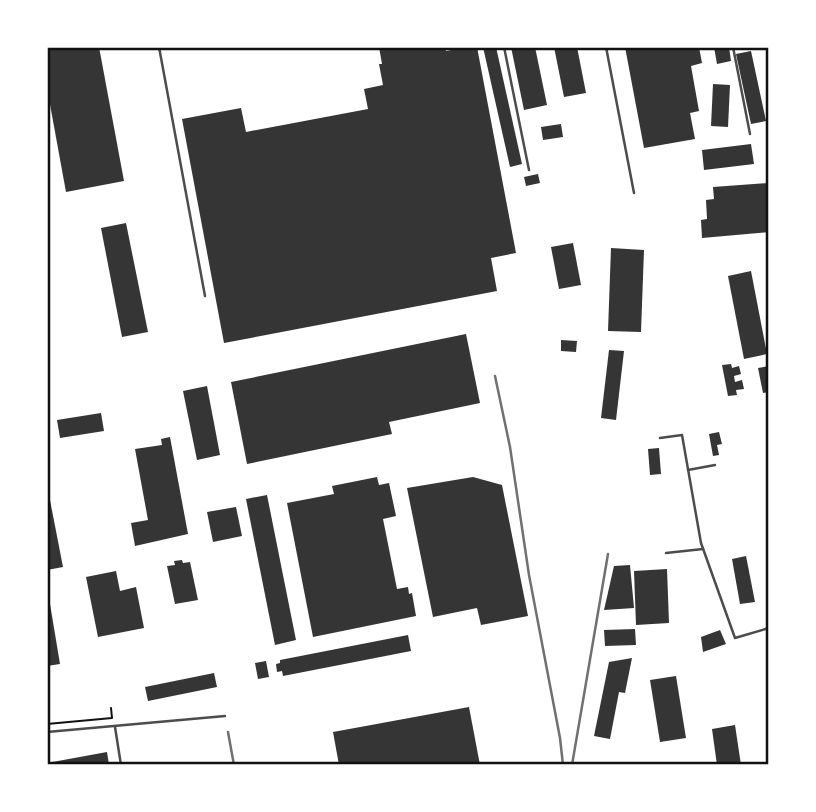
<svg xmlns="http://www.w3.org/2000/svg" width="816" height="812" viewBox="0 0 816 812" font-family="'Open Sans',sans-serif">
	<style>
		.building { fill: #353535 }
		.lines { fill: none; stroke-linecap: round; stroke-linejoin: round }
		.path { stroke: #111; stroke-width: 2 }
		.service { stroke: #4c4c4c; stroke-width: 2.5 }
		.rail { stroke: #707070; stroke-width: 2.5 }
		.neatline { fill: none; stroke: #111; stroke-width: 2.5 }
	</style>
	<rect width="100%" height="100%" fill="#fff"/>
	<!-- building -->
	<g class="building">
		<polygon points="47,47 99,47 124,181 66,192 47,88"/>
		<polygon points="379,47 445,47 446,51 467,47 477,47 516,253 491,258 497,291 224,343 182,119 241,108 246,132 368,109 364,89 383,85 379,64 382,64"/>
		<polygon points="483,47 496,47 522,164 510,167"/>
		<polygon points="511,47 535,47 547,105 524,110"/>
		<polygon points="554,47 577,47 586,93 564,97"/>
		<polygon points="625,47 699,47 702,63 691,66 699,111 690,113 695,139 644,148"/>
		<polygon points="714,47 729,47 731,61 717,64"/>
		<polygon points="751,51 766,121 751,124 736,54"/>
		<polygon points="713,84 730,85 728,127 711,126"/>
		<polygon points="561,124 563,137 543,140 541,127"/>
		<polygon points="751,144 754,164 704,170 702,150"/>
		<polygon points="538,174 540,183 526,186 524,177"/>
		<polygon points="769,183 769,232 702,238 701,220 707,219 706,200 714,199 713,187"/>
		<polygon points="126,223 148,332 122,337 101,228"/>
		<polygon points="573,243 581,285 559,289 551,247"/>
		<polygon points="611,248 644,250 641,332 608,331"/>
		<polygon points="751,271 767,354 744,359 728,276"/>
		<polygon points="466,334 480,403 389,422 392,434 247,464 231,382"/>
		<polygon points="561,340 577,341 576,352 561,351"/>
		<polygon points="609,350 624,351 616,420 601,418"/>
		<polygon points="731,364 732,368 739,366 741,374 734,376 735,382 742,380 744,389 736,390 737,395 728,396 722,365"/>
		<polygon points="769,366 769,392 763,393 758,368"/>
		<polygon points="207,386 220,455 197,460 183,391"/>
		<polygon points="101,413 104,431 60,438 57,420"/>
		<polygon points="719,432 722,444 717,445 719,455 713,456 709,434"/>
		<polygon points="170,437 188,534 135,546 131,523 148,520 135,449 162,445 161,439"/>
		<polygon points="659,448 661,474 650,475 648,449"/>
		<polygon points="377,477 379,485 389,483 396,516 383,519 397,589 408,587 409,594 412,593 416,616 313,637 287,503 334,494 332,486"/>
		<polygon points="473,477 502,485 528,616 481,625 477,608 433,617 407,488"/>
		<polygon points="47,495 49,495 63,567 47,570"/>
		<polygon points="267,495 296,640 275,645 246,499"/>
		<polygon points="236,507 242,536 213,542 207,512"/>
		<polygon points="746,556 755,602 740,604 732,559"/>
		<polygon points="182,560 183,563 190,562 198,600 175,604 167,566 175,565 174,561"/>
		<polygon points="630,565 634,608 604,610 614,566"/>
		<polygon points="667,569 669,623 636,625 634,571"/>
		<polygon points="116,571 120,591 136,587 144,628 98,637 86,577"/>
		<polygon points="47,598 49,598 60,664 47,666"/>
		<polygon points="635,629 636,645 605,646 604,630"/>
		<polygon points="720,630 726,644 703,652 701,637"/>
		<polygon points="408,635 411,651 283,676 282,671 277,672 276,664 280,663 280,660"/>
		<polygon points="632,658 625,693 619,692 610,739 594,736 609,662"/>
		<polygon points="266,661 269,677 258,679 255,663"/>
		<polygon points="214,673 217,687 148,701 145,687"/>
		<polygon points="676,676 686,738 660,742 650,680"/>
		<polygon points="469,707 480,765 339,765 333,732"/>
		<polygon points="735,725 741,765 717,765 712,729"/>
		<polygon points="107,752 109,765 47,765 47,763"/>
	</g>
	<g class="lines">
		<!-- path -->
		<polyline class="path" points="47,724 112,718 111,708"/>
		<!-- service -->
		<g class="service">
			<polyline points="159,47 205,296"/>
			<polyline points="504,47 529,170"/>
			<polyline points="606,47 634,193"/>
			<polyline points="733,47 750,134"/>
			<polyline points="660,438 682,435 701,543 735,638 769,628"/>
			<polyline points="688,470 715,465"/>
			<polyline points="666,553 703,549"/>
			<polyline points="115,727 121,765"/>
			<polyline points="47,732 225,716"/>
		</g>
		<!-- rail -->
		<g class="rail">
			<polyline points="495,376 510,447 529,575 560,738 563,765"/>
			<polyline points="228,732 234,765"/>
			<polyline points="572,765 608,554"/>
		</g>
	</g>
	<!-- border -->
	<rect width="816" height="812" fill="none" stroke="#ffffff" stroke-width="98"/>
	<rect x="49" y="49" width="718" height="714" class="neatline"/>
</svg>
